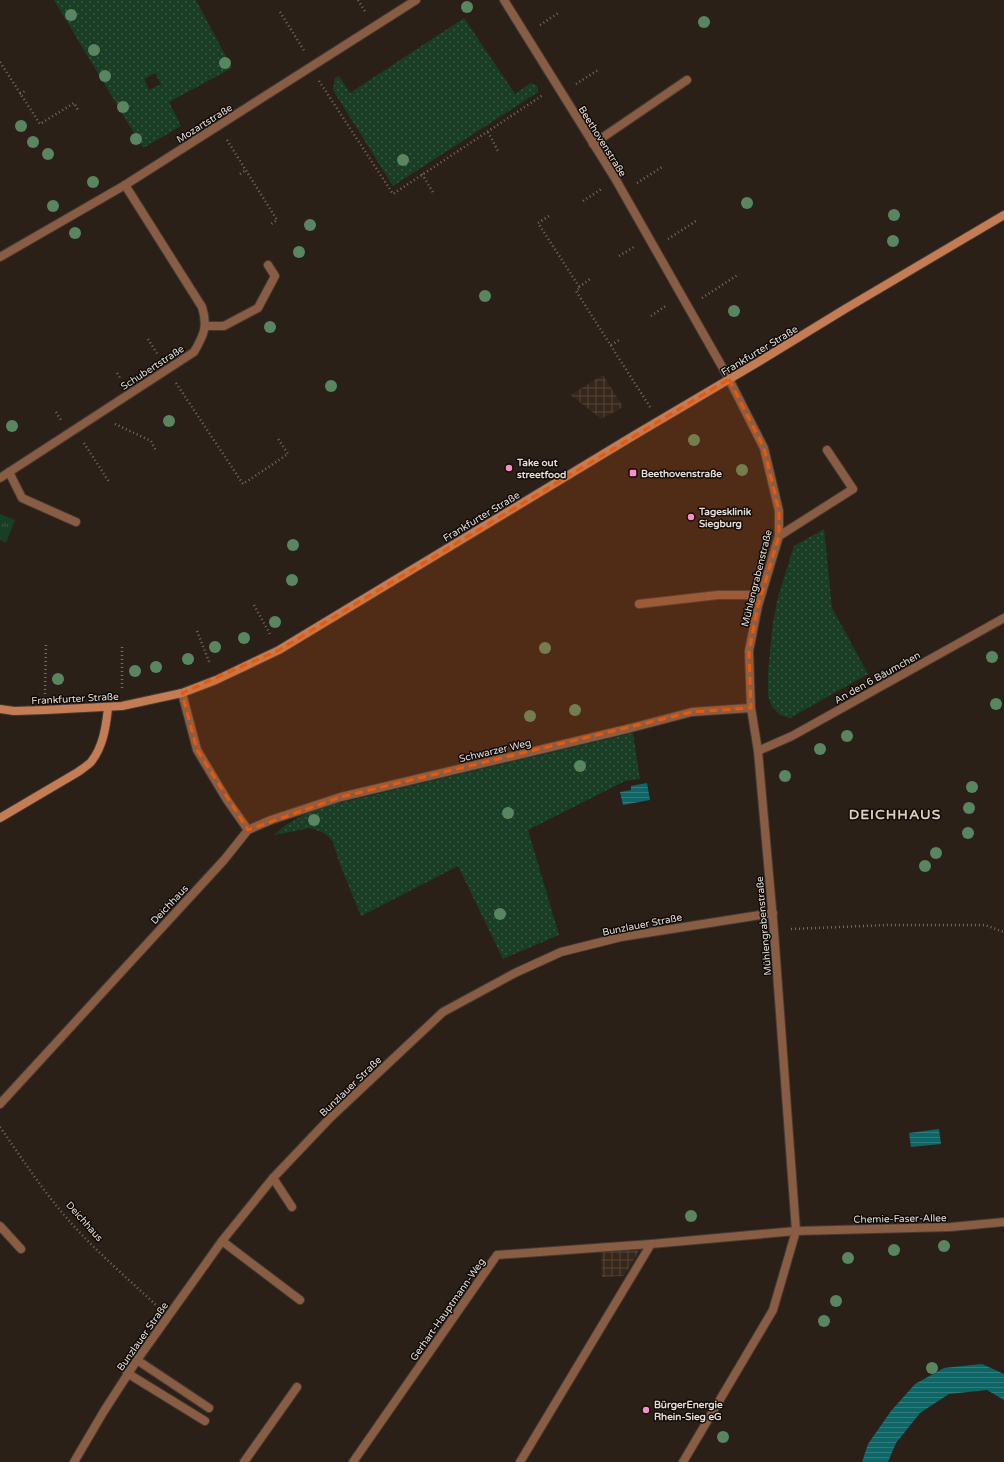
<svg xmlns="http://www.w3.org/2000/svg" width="1004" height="1462" viewBox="0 0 1004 1462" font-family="'Varela Round',sans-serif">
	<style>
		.industrial { fill: url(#industrial-grid) }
		.grass { fill: url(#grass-dots); fill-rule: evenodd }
		.park { fill: url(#park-tufts) }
		.water { fill: url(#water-rules) }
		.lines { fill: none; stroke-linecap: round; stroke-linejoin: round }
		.service-casing { stroke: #453a33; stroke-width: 10 }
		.minor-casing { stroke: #453a33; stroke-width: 10 }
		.secondary-casing { stroke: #453a33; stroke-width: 10 }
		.path { stroke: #766d66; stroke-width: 2.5; stroke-dasharray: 1 3; stroke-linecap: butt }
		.service { stroke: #895c44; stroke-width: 8 }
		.minor { stroke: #895c44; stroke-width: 8 }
		.secondary { stroke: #c37c54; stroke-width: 8 }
		.tree { fill: #598660 }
		.marked { fill: #e8590c; fill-opacity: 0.2; stroke: #e8590c; stroke-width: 3; stroke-dasharray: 8 5; stroke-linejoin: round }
		.poi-dot { fill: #f98fc8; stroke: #100b07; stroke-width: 1.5 }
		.labels { text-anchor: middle; stroke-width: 3; stroke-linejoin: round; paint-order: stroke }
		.street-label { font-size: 10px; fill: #e3dcd7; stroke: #100b07 }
		.poi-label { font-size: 10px; font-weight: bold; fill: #e3dcd7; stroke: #100b07; text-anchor: start }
		.district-label { font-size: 14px; font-weight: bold; letter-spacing: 1px; fill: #ddcec3; stroke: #100b07 }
	</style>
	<defs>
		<pattern id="industrial-grid" width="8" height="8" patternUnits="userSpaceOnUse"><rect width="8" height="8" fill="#36271a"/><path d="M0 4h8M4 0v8" fill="none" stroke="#53463b"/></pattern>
		<pattern id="grass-dots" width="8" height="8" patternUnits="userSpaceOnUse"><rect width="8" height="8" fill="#193d25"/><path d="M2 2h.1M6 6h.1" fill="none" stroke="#3a5844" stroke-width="1.8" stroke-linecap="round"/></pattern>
		<pattern id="park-tufts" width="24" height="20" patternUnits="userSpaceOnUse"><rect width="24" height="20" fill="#193d25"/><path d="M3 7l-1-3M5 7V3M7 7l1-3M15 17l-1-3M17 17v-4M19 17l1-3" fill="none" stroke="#3a5844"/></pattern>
		<pattern id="water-rules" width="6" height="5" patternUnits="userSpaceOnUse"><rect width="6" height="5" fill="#0e6667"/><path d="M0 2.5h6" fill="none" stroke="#317b7c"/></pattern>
	</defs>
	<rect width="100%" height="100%" fill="#2b2018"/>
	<!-- industrial -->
	<g class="industrial">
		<polygon points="603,375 623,407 601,419 571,395"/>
		<polygon points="641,1248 624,1276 602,1277 601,1251"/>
	</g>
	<!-- grass -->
	<g class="grass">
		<path d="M54,0H196L232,68L169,102L181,126L143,148ZM155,73L161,84L149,90L144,79Z"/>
		<polygon points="464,18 515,94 531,83 537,86 538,92 393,186 333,90 335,78 339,76 350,93"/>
		<polygon points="824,529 832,608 868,674 790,718 780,715 772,707 768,696 768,671 773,622 778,597 794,546"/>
		<polygon points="633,733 640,779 625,781 528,830 559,935 503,959 458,866 361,916 339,862 333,842 328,836 322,832 310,828 274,835 284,826 314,809"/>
	</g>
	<!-- park -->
	<polygon class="park" points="0,514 15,520 6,543 0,540"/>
	<!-- water -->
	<g class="water">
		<polygon points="647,783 650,800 623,805 620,792 631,790 631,786"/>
		<polygon points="939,1129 941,1144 911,1147 909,1133"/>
		<polygon points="982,1364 1004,1374 1004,1400 987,1390 949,1394 920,1413 896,1443 888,1462 862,1462 868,1444 891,1411 915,1384 944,1368"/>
	</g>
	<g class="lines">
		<defs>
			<g id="service">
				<polyline points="593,144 687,80"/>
				<polyline points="206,326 224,326 258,308 275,276 268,265"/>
				<polyline points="9,472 22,498 76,522"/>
				<polyline points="779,536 853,489 827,450"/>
				<polyline points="639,604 718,595 761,595"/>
				<polyline points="273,1178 292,1207"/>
				<polyline points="0,1226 21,1249"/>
				<polyline points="222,1241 300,1300"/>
				<polyline points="137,1360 209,1408"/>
				<polyline points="127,1373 205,1421"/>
				<polyline points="244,1462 297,1387"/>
				<polyline points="520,1462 651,1244"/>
			</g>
			<g id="minor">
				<polyline points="504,0 616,180 729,379 764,448 779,511 779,536 758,606 749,651 751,708 758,751 774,931 796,1231 773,1310 683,1462"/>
				<polyline points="0,257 125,185 416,0"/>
				<path d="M0,478L194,352C204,335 208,326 202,307L125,185"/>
				<polyline points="182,693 197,750 227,800 248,830"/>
				<polyline points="758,751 792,736 1004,618"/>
				<polyline points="0,1104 224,860 248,830 271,820 341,797 631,728 692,712 751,708"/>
				<polyline points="74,1462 104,1411 137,1360 222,1241 273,1178 331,1117 443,1012 515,973 561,952 621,937 773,913"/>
				<polyline points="353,1462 497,1255 651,1244 796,1231 951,1227 1004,1222"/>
			</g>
			<g id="secondary">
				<polyline points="0,709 14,711 45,710 122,706 182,693 216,680 279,650 633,436 760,361 845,309 1004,215"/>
				<path d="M0,818L78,772C82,769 87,766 91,762C103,747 106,727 108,708"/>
			</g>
		</defs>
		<!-- service casing -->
		<use href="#service" class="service-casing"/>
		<!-- minor casing -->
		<use href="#minor" class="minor-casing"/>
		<!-- secondary casing -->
		<use href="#secondary" class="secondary-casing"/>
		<!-- path -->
		<g class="path">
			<polyline points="358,0 366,13"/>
			<polyline points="280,12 305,52"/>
			<polyline points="540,25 560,12"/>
			<polyline points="0,62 40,124 74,103 78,110"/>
			<polyline points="319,81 393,194 543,95"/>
			<polyline points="576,84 598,70"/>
			<polyline points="20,94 27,90"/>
			<polyline points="488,132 499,153"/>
			<polyline points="227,140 277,220 271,224"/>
			<polyline points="240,174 246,170"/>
			<polyline points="422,174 434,194"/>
			<polyline points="637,183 662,167"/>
			<polyline points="583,201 603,188"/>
			<polyline points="549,216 538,223 580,288 576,291 650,407"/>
			<polyline points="668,239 696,221"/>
			<polyline points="619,256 634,247"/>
			<polyline points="579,287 590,279"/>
			<polyline points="702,298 739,274"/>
			<polyline points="651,316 667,305"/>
			<polyline points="148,339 158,355"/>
			<polyline points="611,345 621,339"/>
			<polyline points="117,373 121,379"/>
			<polyline points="176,383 243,484 288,454 277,437"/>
			<polyline points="56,412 61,420"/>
			<polyline points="115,424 151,441 156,451"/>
			<polyline points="84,443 109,482"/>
			<polyline points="254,605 271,636"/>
			<polyline points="197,631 210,664"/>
			<polyline points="122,688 122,645"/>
			<polyline points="45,694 46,643"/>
			<polyline points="791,929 888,925 985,925 1004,932"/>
			<path d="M0,1127C21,1157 41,1188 65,1216C92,1248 125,1276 156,1305"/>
		</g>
		<!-- service -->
		<use href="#service" class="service"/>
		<!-- minor -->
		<use href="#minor" class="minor"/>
		<!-- secondary -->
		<use href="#secondary" class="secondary"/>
	</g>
	<!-- trees -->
	<g class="tree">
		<circle cx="467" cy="7" r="6"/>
		<circle cx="71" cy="15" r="6"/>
		<circle cx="704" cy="22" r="6"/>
		<circle cx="94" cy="50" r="6"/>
		<circle cx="225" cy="63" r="6"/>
		<circle cx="105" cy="76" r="6"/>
		<circle cx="123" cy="107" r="6"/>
		<circle cx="21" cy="126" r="6"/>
		<circle cx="136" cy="139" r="6"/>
		<circle cx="33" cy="142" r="6"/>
		<circle cx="48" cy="154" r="6"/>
		<circle cx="403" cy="160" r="6"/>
		<circle cx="93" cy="182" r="6"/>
		<circle cx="747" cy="203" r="6"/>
		<circle cx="53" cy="206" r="6"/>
		<circle cx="894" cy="215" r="6"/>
		<circle cx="310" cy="225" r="6"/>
		<circle cx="75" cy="233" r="6"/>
		<circle cx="893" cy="241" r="6"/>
		<circle cx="299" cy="252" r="6"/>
		<circle cx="485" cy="296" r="6"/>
		<circle cx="734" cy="311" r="6"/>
		<circle cx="270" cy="327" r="6"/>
		<circle cx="331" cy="386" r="6"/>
		<circle cx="169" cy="421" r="6"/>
		<circle cx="12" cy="426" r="6"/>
		<circle cx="694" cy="440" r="6"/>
		<circle cx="742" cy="470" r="6"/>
		<circle cx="293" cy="545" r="6"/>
		<circle cx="292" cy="580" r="6"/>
		<circle cx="275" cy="622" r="6"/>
		<circle cx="244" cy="638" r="6"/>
		<circle cx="215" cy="647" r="6"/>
		<circle cx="545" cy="648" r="6"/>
		<circle cx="992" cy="657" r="6"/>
		<circle cx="188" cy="659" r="6"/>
		<circle cx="156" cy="667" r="6"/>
		<circle cx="135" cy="671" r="6"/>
		<circle cx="58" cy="679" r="6"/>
		<circle cx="996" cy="704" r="6"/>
		<circle cx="575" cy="710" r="6"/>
		<circle cx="530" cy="716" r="6"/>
		<circle cx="847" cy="736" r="6"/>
		<circle cx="820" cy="749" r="6"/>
		<circle cx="580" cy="766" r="6"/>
		<circle cx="785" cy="776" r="6"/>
		<circle cx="972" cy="787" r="6"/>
		<circle cx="969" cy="808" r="6"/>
		<circle cx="508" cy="813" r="6"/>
		<circle cx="314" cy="820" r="6"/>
		<circle cx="968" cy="833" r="6"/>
		<circle cx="936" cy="853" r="6"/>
		<circle cx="925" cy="866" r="6"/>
		<circle cx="500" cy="914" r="6"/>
		<circle cx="691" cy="1216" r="6"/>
		<circle cx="944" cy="1246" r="6"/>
		<circle cx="894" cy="1250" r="6"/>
		<circle cx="848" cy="1258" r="6"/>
		<circle cx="836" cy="1301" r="6"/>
		<circle cx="824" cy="1321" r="6"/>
		<circle cx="932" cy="1368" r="6"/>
		<circle cx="723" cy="1437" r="6"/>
	</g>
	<!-- marked area -->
	<path class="marked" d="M729,379L764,448L779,511V536L758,606L749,651L751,708L692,712L341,797L248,830L197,750L182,693L279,650Z"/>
	<!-- markers -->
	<g class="poi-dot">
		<circle cx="509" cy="468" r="4"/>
		<rect x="629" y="469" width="8" height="8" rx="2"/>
		<circle cx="691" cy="517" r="4"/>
		<circle cx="646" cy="1410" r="4"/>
	</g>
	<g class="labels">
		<!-- street labels -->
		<g class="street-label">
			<text transform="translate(204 123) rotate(-32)" y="4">Mozartstraße</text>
			<text transform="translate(603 141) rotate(58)" y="4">Beethovenstraße</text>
			<text transform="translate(759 350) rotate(-31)" y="4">Frankfurter Straße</text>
			<text transform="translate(152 367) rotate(-33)" y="4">Schubertstraße</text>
			<text transform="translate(481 516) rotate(-31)" y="4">Frankfurter Straße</text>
			<text transform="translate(756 578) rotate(-76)" y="4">Mühlengrabenstraße</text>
			<text transform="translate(877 677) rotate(-29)" y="4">An den 6 Bäumchen</text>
			<text transform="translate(75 698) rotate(-3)" y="4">Frankfurter Straße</text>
			<text transform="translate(495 750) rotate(-13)" y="4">Schwarzer Weg</text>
			<text transform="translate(169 904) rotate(-47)" y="4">Deichhaus</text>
			<text transform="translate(642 924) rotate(-11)" y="4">Bunzlauer Straße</text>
			<text transform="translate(763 926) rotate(-95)" y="4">Mühlengrabenstraße</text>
			<text transform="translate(350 1086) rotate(-44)" y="4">Bunzlauer Straße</text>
			<text transform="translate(900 1218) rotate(-1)" y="4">Chemie-Faser-Allee</text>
			<text transform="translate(85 1221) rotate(48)" y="4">Deichhaus</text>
			<text transform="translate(447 1309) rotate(-55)" y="4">Gerhart-Hauptmann-Weg</text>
			<text transform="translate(142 1336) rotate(-55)" y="4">Bunzlauer Straße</text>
		</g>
		<!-- poi labels -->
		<g class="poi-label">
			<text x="517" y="466">Take out<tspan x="517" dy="12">streetfood</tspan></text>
			<text x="641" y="477">Beethovenstraße</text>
			<text x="699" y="515">Tagesklinik<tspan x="699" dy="12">Siegburg</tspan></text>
			<text x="654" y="1408">BürgerEnergie<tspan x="654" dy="12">Rhein-Sieg eG</tspan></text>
		</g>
		<!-- district labels -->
		<g class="district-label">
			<text x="895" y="819">DEICHHAUS</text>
		</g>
	</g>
</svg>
